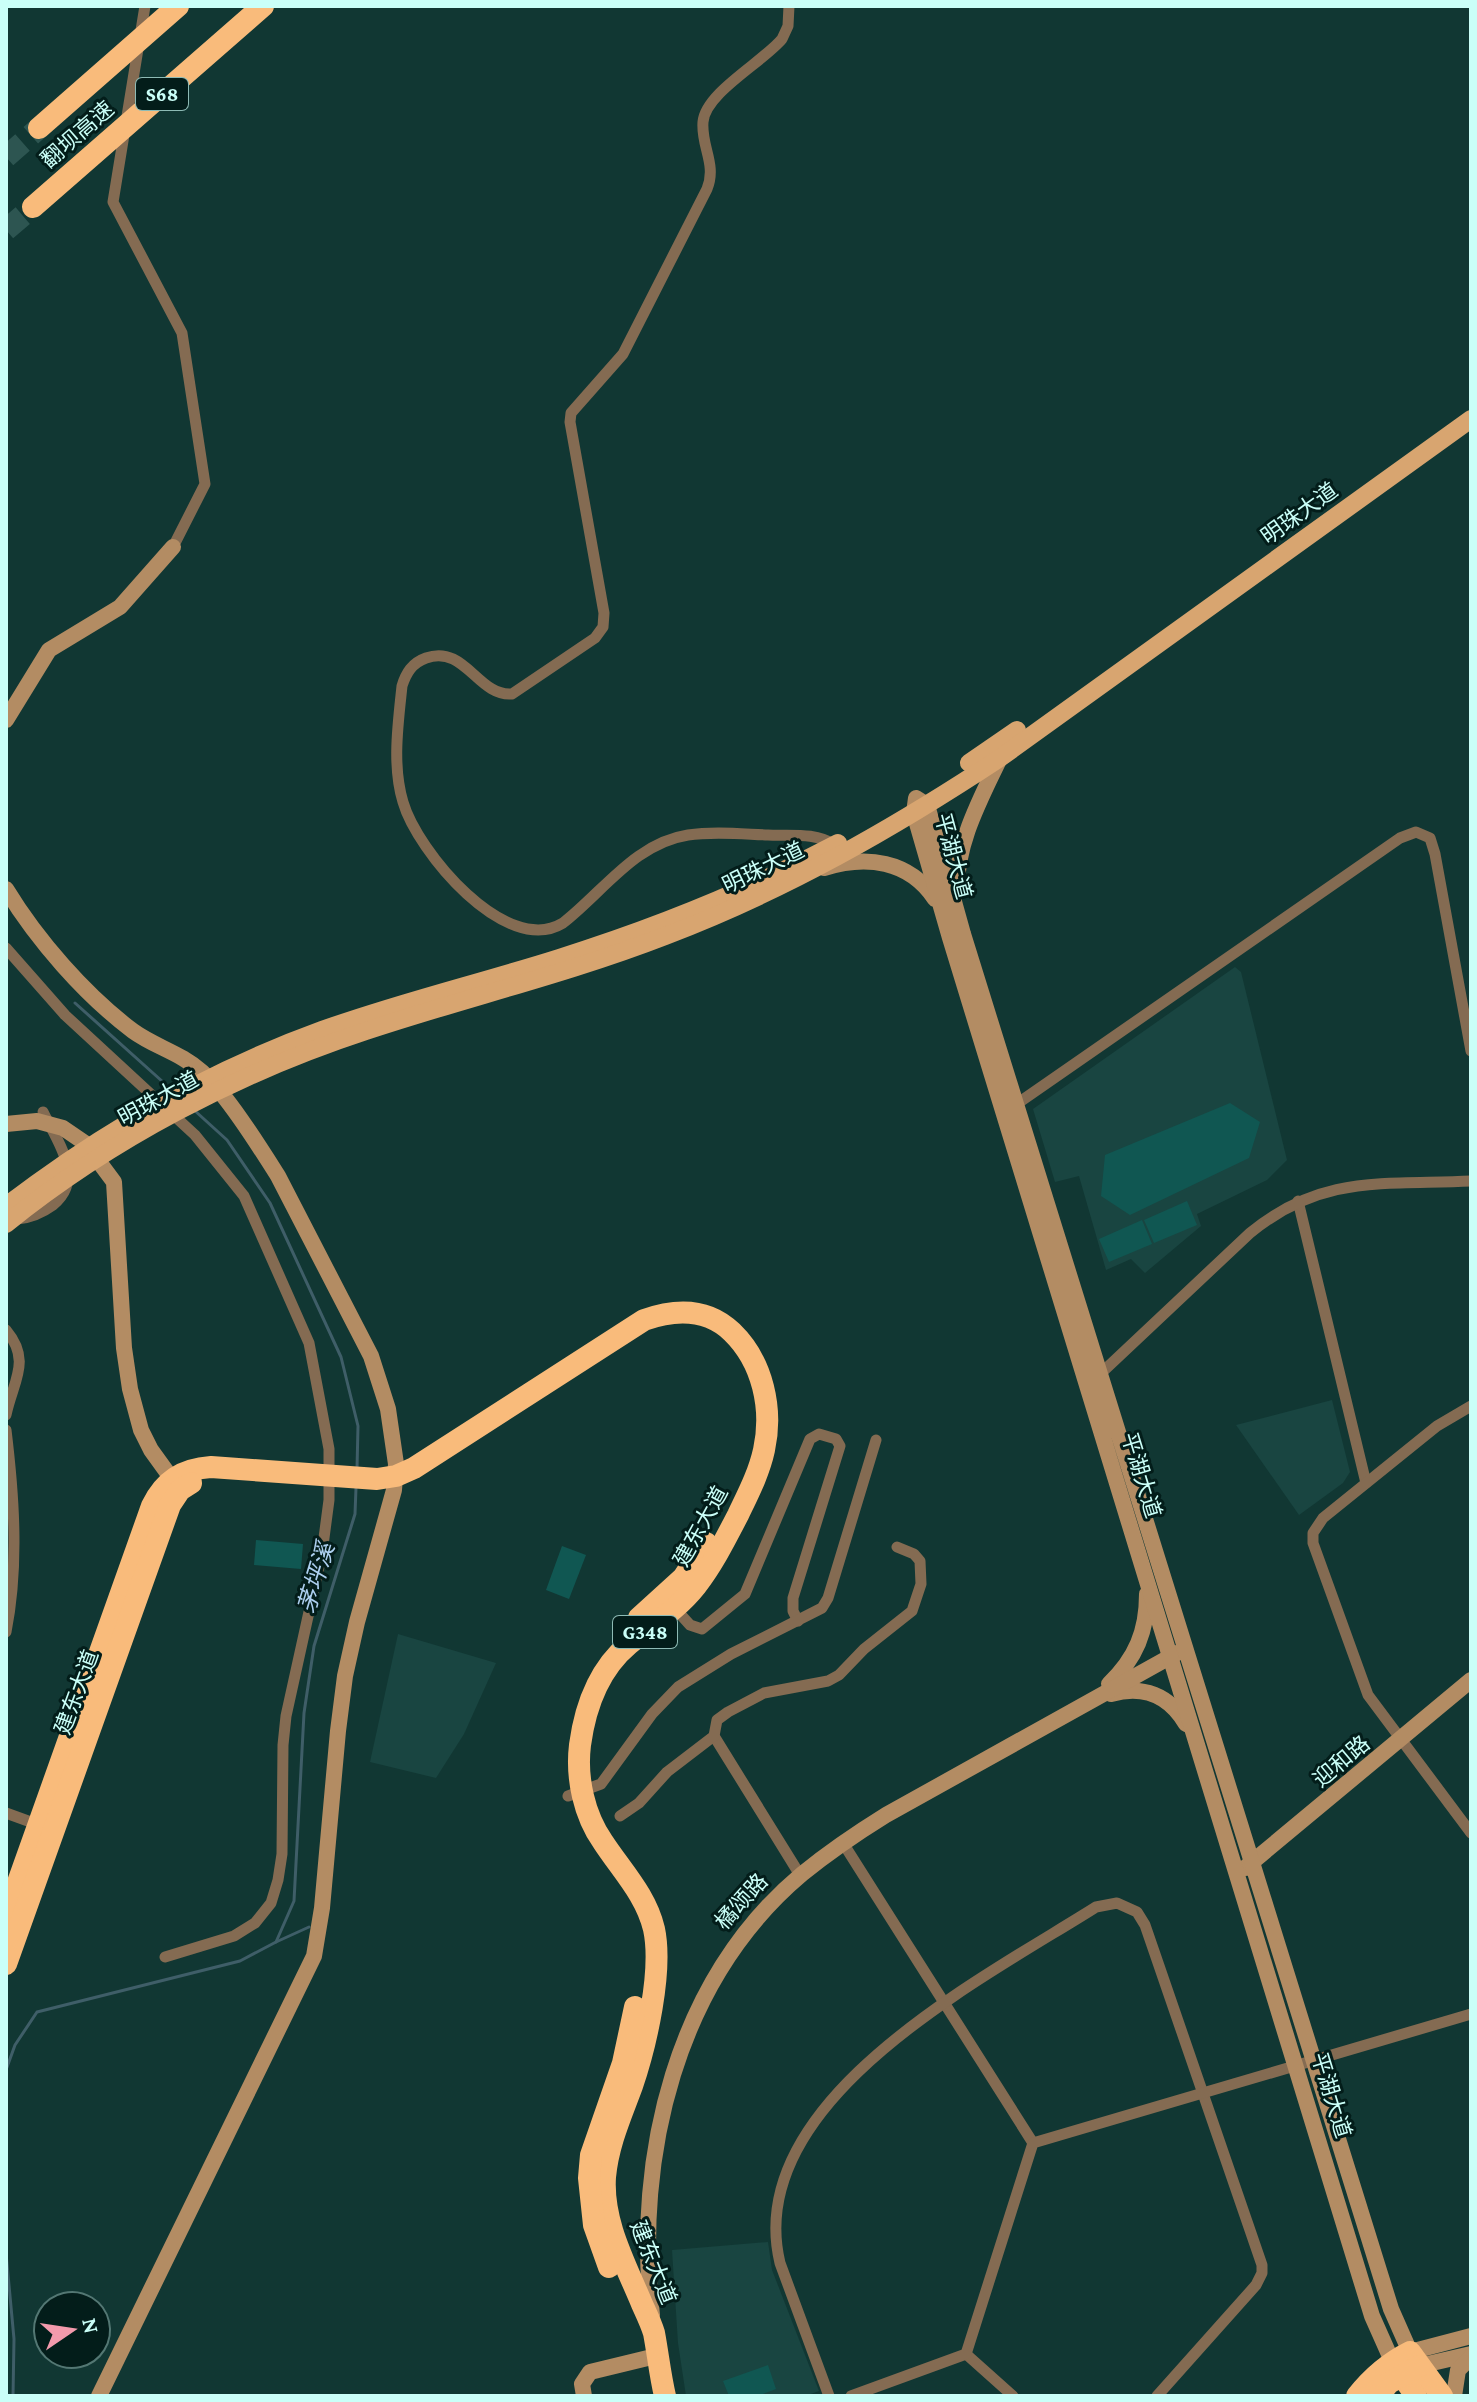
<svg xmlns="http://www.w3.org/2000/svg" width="1477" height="2402" viewBox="0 0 1477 2402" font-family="'Crimson Pro','Noto Sans SC',serif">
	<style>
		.built { fill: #194541 }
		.green { fill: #105752 }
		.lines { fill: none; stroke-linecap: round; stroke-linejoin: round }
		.stream { stroke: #3f5e68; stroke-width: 3 }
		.highway-tunnel { stroke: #2d5551; stroke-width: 22; stroke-dasharray: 22 11; stroke-linecap: butt }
		.street { stroke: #846b52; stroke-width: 11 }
		.secondary { stroke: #b38c63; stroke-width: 16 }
		.primary { stroke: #d8a570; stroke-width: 18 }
		.highway { stroke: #f9bb7b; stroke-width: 22 }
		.labels { text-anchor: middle; stroke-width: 6; stroke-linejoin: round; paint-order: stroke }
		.shield { fill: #031d1a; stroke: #8ebbb5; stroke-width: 2 }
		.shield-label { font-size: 20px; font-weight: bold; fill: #cafff8 }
		.street-label { font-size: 22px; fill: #cafff8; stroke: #031d1a }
		.water-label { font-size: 24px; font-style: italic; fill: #adcfef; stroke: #031d1a }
	</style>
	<rect width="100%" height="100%" fill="#113733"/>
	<!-- built -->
	<g class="built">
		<polygon points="1235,967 1241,972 1287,1160 1267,1180 1197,1214 1201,1226 1145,1273 1131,1259 1106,1270 1079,1176 1055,1182 1033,1109"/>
		<polygon points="1332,1400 1350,1472 1343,1483 1299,1515 1236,1425"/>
		<polygon points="398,1634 496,1663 464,1734 436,1778 370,1762"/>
		<polygon points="768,2242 772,2270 819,2391 805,2396 686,2396 678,2343 672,2250"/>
	</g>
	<!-- green -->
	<g class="green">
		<polygon points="1230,1103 1260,1122 1249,1158 1130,1215 1101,1196 1105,1155"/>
		<polygon points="1187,1201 1197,1225 1154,1243 1144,1220"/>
		<polygon points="1142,1220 1152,1244 1109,1262 1099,1239"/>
		<polygon points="256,1540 303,1544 301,1569 254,1565"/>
		<polygon points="562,1546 586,1555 569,1599 546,1590"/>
		<polygon points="768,2365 776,2389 757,2396 729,2396 723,2381"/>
	</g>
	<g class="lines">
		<!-- stream -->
		<g class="stream">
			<polyline points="75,1003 173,1091"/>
			<polyline points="194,1110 227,1140 270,1203 341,1357 358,1426 357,1469"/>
			<polyline points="276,1942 309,1927"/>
			<polyline points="6,2070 15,2045 37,2012 240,1961 276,1942 294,1901 304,1713 314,1646 355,1514 356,1488"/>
			<polyline points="6,2253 14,2339 13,2396"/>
		</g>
		<!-- highway-tunnel -->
		<g class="highway-tunnel">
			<polyline points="6,157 39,128"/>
			<polyline points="6,230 33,207"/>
		</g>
		<!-- street -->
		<g class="street">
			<polyline points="145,6 113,202 182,333 205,484 173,547"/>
			<path d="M789,6L788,26L782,39C763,62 705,93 703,122C701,147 717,164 707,189L623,354L571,413L570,422L604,613L603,627L595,638L512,694C478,697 465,644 426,658C412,663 406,673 402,686C398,724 392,766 403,802C417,851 506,958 563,923C603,892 635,843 688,835C714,831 742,834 768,835C791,836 815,832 835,845"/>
			<polyline points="6,948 65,1015 195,1135 244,1196 309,1343 329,1449 329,1500 322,1553 286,1716 283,1745 282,1854 278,1880 271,1903 255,1923 234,1936 165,1957"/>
			<polyline points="1011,1108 1400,838 1416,832 1430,838 1435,854 1471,1051"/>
			<polyline points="1298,1201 1366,1483"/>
			<path d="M17,1219C30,1218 42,1213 53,1205C86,1178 57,1141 43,1112"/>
			<path d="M6,1330C32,1361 13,1381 6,1415"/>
			<path d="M1097,1377L1250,1233C1322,1174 1384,1185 1471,1181"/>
			<polyline points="1471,1406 1437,1426 1323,1518 1313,1533 1313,1543 1368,1695 1471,1833"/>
			<path d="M6,1430C14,1496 19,1566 6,1632"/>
			<polyline points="672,1605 690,1625 702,1629 745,1594 810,1439 819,1434 836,1439 840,1446 793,1598 793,1611 798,1621"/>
			<polyline points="714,1736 800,1875"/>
			<polyline points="568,1796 601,1784 652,1714 678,1687 731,1654 822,1608 828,1598 876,1440"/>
			<polyline points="6,1813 39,1825"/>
			<polyline points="620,1816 639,1803 667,1772 714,1736 717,1720 728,1712 764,1693 828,1681 839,1675 864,1649 912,1611 921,1584 920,1561 914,1554 897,1547"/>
			<polyline points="843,1843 1033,2143"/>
			<polyline points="966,2354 1013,2396"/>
			<path d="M829,2396L780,2263C741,2101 984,1978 1096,1907L1117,1903L1137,1912L1145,1925L1262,2265V2273L1256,2285L1157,2396"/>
			<polyline points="851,2396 966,2354 1033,2143 1471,2014"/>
		</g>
		<!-- secondary -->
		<g class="secondary">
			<polyline points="6,720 49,650 120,607 173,547"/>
			<path d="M824,868C866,855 909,860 935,899"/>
			<path d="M6,889C37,940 85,995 133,1031C155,1047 181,1053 202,1072C227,1095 259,1146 278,1176L371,1356L388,1409L396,1464L394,1490L357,1622L345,1676L338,1731L322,1908L314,1956L99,2396"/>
			<path d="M957,893C955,845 980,800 1000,758"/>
			<polyline points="6,1124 37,1121 63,1128 85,1143 114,1182 124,1348 130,1389 141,1430 151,1450 177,1486"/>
			<path d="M1109,1684C1136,1658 1147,1631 1147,1594"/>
			<path d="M1111,1694C1143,1685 1169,1695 1186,1724"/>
			<polyline points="1245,1868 1471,1680"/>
			<path d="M652,2315C634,2156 676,1980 802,1874C829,1852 857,1833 886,1815L1177,1653"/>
			<polyline points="1392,2361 1372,2316 950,938 914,813 916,798 927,805 963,934 1391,2309 1410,2352 1471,2336"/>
			<polyline points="1419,2366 1471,2354"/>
			<polyline points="584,2396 582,2384 590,2372 656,2356"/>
			<polyline points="1454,2396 1458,2370 1471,2357"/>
		</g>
		<!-- primary -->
		<g class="primary">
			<polyline points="969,763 1017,730"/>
			<path d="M6,1206C101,1133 209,1071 322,1030C400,1002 480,983 559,958C655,928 749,890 838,843"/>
			<path d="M6,1224C111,1139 238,1073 366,1031C465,998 567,974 665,936C784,891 894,828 1000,758L1471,419"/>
		</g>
		<!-- highway -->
		<g class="highway">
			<polyline points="39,128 178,6"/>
			<polyline points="33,207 263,6"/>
			<polyline points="639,1618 683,1578 706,1543"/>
			<path d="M6,1916L152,1506C164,1481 182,1469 211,1467L377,1479L396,1476L414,1468L644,1320C675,1309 707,1308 732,1332C763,1362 773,1409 764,1450C759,1473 748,1494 738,1515C725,1540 713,1564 696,1586C677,1610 652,1625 629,1644C599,1669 585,1708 580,1745C576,1778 584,1815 603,1842C622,1871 646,1895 654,1929C663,1971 646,2045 632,2086C621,2116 608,2144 605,2177C602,2222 625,2263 642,2304C646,2313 651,2323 654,2333C658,2354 660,2375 665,2396"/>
			<polyline points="6,1964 170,1505 180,1490 191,1483"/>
			<polyline points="609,2267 594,2225 589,2178 591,2155 623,2063 635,2007"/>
			<polyline points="1394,2364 1416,2396"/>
			<path d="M1357,2396C1372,2377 1388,2363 1410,2352L1442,2396"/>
			<polyline points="1378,2396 1389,2383 1419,2366"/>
		</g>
	</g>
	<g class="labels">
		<!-- shield labels -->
		<g class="shield">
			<rect x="136" y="78" width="52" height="32" rx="6"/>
			<rect x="613" y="1616" width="64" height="32" rx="6"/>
		</g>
		<g class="shield-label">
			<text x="162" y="101">S68</text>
			<text x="645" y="1639">G348</text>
		</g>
		<!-- street labels -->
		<g class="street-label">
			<text transform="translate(77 134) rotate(-41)" y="8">翻坝高速</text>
			<text transform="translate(1299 513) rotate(-36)" y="8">明珠大道</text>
			<text transform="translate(954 856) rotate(75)" y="8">平湖大道</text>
			<text transform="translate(763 867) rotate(-26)" y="8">明珠大道</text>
			<text transform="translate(158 1098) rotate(-29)" y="8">明珠大道</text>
			<text transform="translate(1142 1475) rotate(73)" y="8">平湖大道</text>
			<text transform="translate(700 1526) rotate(-61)" y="8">建东大道</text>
			<text transform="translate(76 1692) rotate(-70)" y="8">建东大道</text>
			<text transform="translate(1341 1761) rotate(-40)" y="8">迎和路</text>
			<text transform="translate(741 1901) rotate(-48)" y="8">橘颂路</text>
			<text transform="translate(1332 2095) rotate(73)" y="8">平湖大道</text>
			<text transform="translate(654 2262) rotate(68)" y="8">建东大道</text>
		</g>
		<!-- water labels -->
		<g class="water-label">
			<text transform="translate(316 1578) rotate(-73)" y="8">茅坪溪</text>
		</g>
	</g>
	<!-- border -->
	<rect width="1477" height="2402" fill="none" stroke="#cafff8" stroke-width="16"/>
	<!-- north arrow -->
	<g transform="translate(72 2330) rotate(77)"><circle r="38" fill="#031d1a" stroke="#537773" stroke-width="2"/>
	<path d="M0-6L14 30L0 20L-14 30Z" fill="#f39aac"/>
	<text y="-12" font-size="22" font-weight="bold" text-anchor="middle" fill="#cafff8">N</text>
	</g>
</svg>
